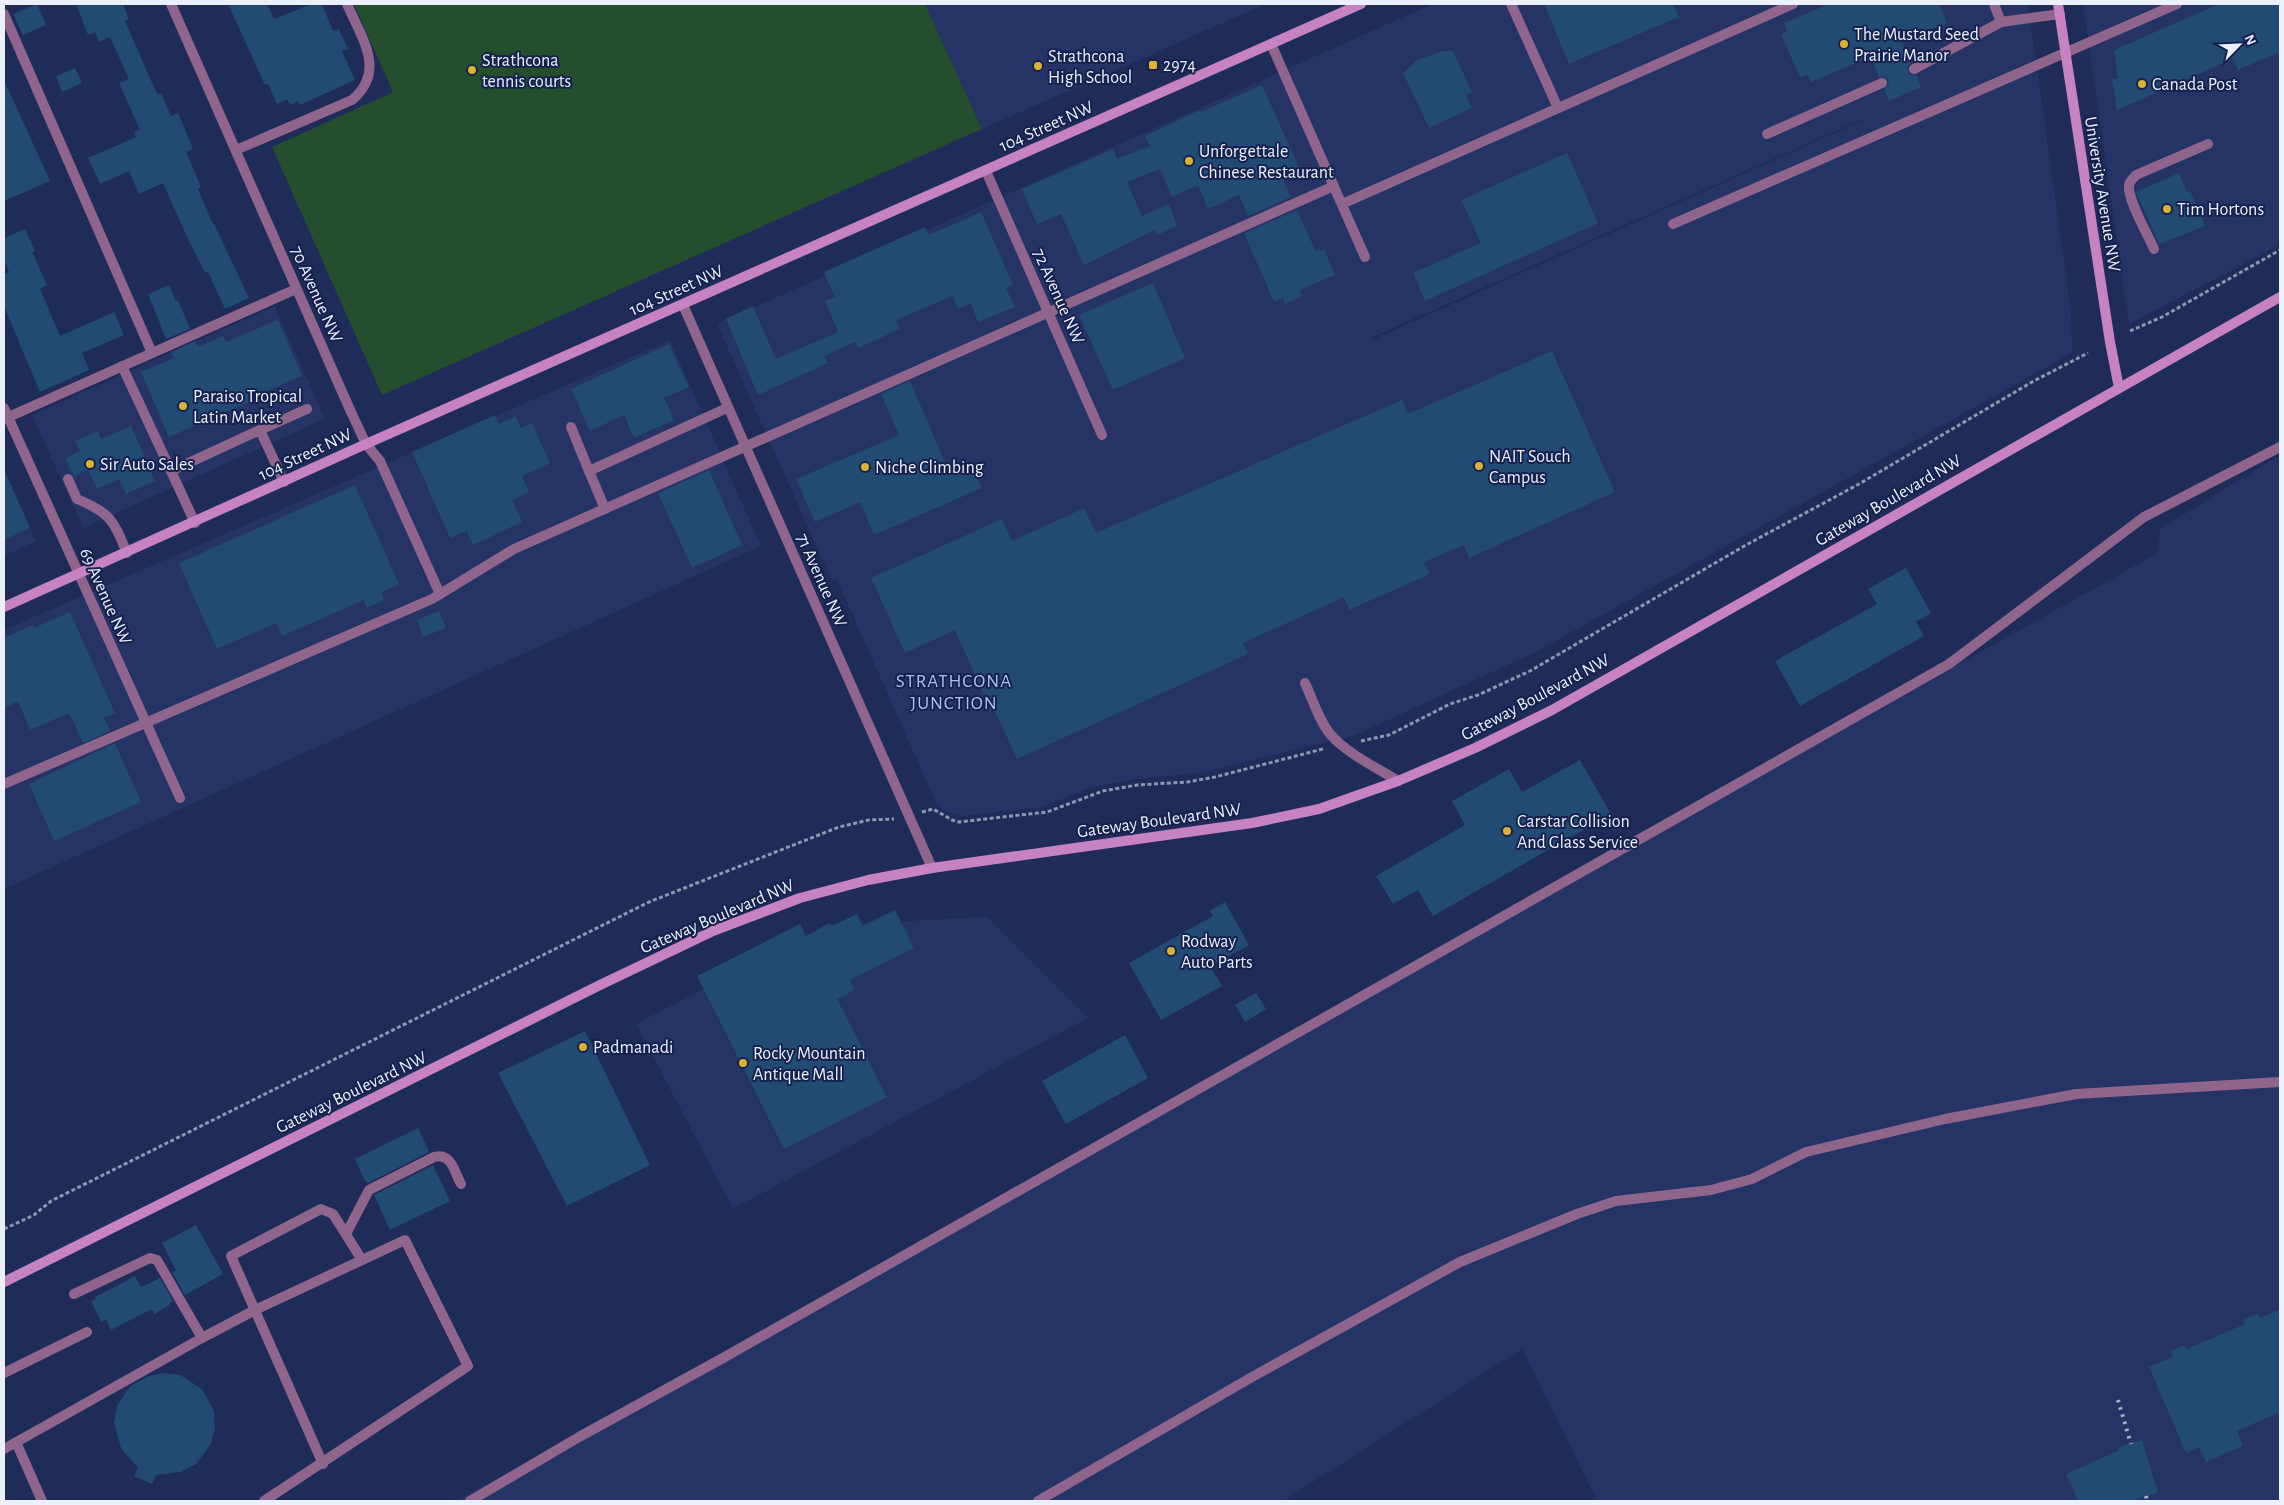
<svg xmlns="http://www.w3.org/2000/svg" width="2284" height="1505" viewBox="0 0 2284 1505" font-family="'Alegreya Sans',sans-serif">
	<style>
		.built { fill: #253367; fill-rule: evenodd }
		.green { fill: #244e2e }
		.building { fill: #214b74 }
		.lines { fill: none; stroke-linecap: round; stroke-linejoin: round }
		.path { stroke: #8e97b1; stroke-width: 3; stroke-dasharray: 4 2.5; stroke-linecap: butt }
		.lane { stroke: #90658c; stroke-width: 10 }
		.street { stroke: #90658c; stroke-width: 10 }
		.secondary { stroke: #c682c1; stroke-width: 10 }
		.rail { stroke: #abb2c8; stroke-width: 4; stroke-dasharray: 2.5 5; stroke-linecap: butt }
		.poi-dot { fill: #dbb233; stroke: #16214d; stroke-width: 2 }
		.labels { text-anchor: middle; stroke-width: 4; stroke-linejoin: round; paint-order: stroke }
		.poi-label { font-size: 18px; fill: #ebf0fb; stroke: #16214d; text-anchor: start }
		.street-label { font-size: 18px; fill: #ebf0fb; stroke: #16214d }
		.neighbourhood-label { font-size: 19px; letter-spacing: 1px; fill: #abbff7; stroke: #16214d }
	</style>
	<rect width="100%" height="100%" fill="#1f2b58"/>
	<!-- built -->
	<g class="built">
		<polygon points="925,4 1266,4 982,129"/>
		<path d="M1432,4H2028L2071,312L2072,353L1538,651L1356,735L1199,773L1136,779L1089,788L1043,807L962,816L945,811L936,803L837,580L832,581L717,324ZM1861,121L1374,339L1373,337L1861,120Z"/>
		<polygon points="2083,4 2280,4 2280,245 2129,324"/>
		<polygon points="275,306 325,419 83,528 32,415"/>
		<polygon points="670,340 761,546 4,889 4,630"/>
		<polygon points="2280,455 2280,1501 1597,1501 1522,1349 1283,1501 456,1501 2158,553 2160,529"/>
		<polygon points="4,468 36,541 4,556"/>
		<polygon points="988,917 1088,1018 733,1209 636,1024 825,925"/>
	</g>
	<!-- green -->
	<polygon class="green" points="354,4 925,4 982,129 382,395 272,147 393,92"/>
	<!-- building -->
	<g class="building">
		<polygon points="37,4 46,25 23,35 13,14"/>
		<polygon points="76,4 123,4 129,19 125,21 153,85 158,95 161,93 171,116 178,113 193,149 186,152 201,187 198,189 211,220 215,226 249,298 225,309 208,272 205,273 188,239 163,183 139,194 129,171 100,184 88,158 136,137 134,132 140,130 119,83 129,79 110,37 99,42 95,32 88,35"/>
		<polygon points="228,4 267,4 274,19 311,4 322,4 333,31 339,29 348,49 342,51 355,80 300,105 298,101 290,105 287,99 277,104 268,84 265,85"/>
		<polygon points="1544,4 1673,4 1679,17 1569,64"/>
		<polygon points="1829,4 1939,4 1947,23 1902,42 1911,63 1908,66 1908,72 1911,75 1916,75 1921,87 1889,101 1884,89 1889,84 1888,80 1883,76 1879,77 1872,60 1869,62 1867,58 1811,82 1808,75 1800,78 1781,34 1787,31 1784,23"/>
		<polygon points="2219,4 2280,4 2280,52 2238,70 2233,59 2117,110 2112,79 2118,78 2114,50"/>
		<polygon points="1443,51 1453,51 1472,92 1466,95 1472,108 1429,128 1403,73 1417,60"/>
		<polygon points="75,68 82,83 62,92 56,76"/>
		<polygon points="4,80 50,181 4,201"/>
		<polygon points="1262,85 1301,172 1283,180 1291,197 1248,216 1239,195 1208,209 1198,185 1172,197 1160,169 1127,182 1142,216 1169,204 1177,226 1157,235 1155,230 1084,265 1061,214 1037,224 1022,189 1113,149 1117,159 1150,146 1145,136 1200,110 1201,112"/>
		<polygon points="1567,153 1598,223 1425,301 1413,273 1481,243 1461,200"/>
		<polygon points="2179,173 2187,192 2190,191 2205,226 2159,244 2136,192"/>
		<polygon points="1297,210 1316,252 1324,249 1335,275 1300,290 1302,296 1285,304 1283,298 1274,302 1244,233"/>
		<polygon points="981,212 1013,285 1006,288 1015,307 978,322 971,303 958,309 952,296 896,320 900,329 858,348 855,342 824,356 828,363 758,395 726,319 753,306 776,359 838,332 825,301 835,297 824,272 925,227 929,235"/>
		<polygon points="25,229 35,251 32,252 47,285 40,289 60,336 114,312 124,335 82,353 89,370 40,392 4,306 4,275 9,272 4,260 4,238"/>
		<polygon points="1153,283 1185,358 1113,390 1079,315"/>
		<polygon points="169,285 176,301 178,300 190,329 166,339 148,294"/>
		<polygon points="278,320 302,376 250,398 251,401 169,437 141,372 174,358 171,352 195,341 198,347 223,336 226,342"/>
		<polygon points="669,344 689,387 664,398 674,420 634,438 624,415 590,431 571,389"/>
		<polygon points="1552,351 1615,492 1469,558 1464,545 1424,562 1430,574 1349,610 1344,597 1243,643 1248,654 1017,759 994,709 991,711 955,630 905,653 871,578 1002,519 1012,541 1084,508 1096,533 1402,400 1408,414"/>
		<polygon points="910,381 950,474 972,465 982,488 874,535 860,502 815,522 796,479 899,435 881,394"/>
		<polygon points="495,415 499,424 516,416 521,428 532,423 550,463 522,476 529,492 512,500 522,522 473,545 467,531 450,538 412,452"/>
		<polygon points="131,426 155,481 126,494 119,479 97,489 88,470 74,476 65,458 80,451 75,441 98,431 101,439"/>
		<polygon points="4,470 30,528 4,540"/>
		<polygon points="709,470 742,545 692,568 658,493"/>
		<polygon points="355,485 399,584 381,593 384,600 367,608 364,600 282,636 276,623 217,649 179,563"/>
		<polygon points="1906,568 1931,613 1916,622 1924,636 1800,706 1775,661 1877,604 1868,589"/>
		<polygon points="439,611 446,628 423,637 417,620"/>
		<polygon points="70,612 115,713 104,718 110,731 83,743 69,713 30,730 18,701 4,708 4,638 33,625 34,628"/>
		<polygon points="115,743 141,802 54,841 29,784"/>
		<polygon points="1580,760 1611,814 1433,916 1418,890 1393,904 1376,876 1465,825 1452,801 1509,769 1522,792"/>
		<polygon points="1225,902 1249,945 1210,966 1222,986 1161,1020 1129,963 1213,916 1210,911"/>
		<polygon points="895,910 914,948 850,980 855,990 837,999 887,1097 784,1149 697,976 800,924 806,936 830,923 832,926 857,914 863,926"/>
		<polygon points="1256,993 1266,1009 1245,1022 1235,1005"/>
		<polygon points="585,1031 650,1165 567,1206 498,1073"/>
		<polygon points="1125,1035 1148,1078 1066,1124 1042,1081"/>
		<polygon points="418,1128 429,1151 427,1153 368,1183 365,1181 355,1159"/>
		<polygon points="433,1165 450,1201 390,1230 374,1195"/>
		<polygon points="196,1225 223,1274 185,1295 172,1272 176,1270 162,1243"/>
		<polygon points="135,1276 141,1287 160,1278 173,1301 169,1304 170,1305 154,1314 152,1309 111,1330 106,1319 101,1322 91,1301 96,1299 95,1297"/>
		<polygon points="2280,1309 2280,1412 2237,1431 2243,1446 2206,1462 2199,1447 2186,1453 2149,1367 2173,1357 2171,1351 2185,1345 2187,1349 2245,1324 2243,1320 2258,1313 2260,1318"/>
		<polygon points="163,1373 180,1375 202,1389 214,1411 215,1428 211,1444 196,1464 181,1472 156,1475 152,1484 134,1476 138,1468 121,1448 114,1423 117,1406 126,1392 132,1385 149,1376"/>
		<polygon points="2142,1440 2158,1493 2130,1501 2078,1501 2066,1474 2118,1451 2117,1448"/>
	</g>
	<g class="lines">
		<!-- path -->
		<g class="path">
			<polyline points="2130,331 2162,317 2280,250"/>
			<polyline points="1361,741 1389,735 1450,704 1478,695 1530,671 1746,545 1859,484 2032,382 2088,353"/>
			<polyline points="922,812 933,809 952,820 959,822 1047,812 1103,791 1137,785 1187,782 1215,777 1323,749"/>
			<polyline points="4,1229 34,1215 51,1201 649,902 839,827 869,820 894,819"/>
		</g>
		<!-- lane -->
		<g class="lane">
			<polyline points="1511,4 1558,108"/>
			<polyline points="1994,4 2001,22"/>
			<polyline points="4,14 152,353"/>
			<polyline points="1914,69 2001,22 2060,14"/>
			<polyline points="1767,134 1882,83"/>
			<path d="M236,150L352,100C387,71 361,37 347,4"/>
			<polyline points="1342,204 1793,4"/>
			<polyline points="1673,224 2177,4"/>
			<path d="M2154,249C2148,235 2127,199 2129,185C2130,181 2133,178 2136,175L2208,144"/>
			<polyline points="122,366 171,471"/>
			<polyline points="4,419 296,289"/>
			<polyline points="571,427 589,471 727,408"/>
			<polyline points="260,430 307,409"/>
			<polyline points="589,471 605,509"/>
			<path d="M68,479L77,499C111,513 113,520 127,553"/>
			<polyline points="195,523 171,471 260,430 284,482"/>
			<path d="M1305,683C1313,700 1319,721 1331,735C1345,752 1379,769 1398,781"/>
			<polyline points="4,784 432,599 514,549 1334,186"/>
			<path d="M346,1234L369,1190L434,1157C451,1152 454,1171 461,1184"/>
			<polyline points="74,1294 150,1258 157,1260 202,1338"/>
			<polyline points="4,1373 87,1332"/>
			<polyline points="16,1442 42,1501"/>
			<polyline points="4,1449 202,1338 255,1310 405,1240 468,1366 264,1501"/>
			<polyline points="323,1464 231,1256 321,1209 333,1214 362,1260"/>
			<polyline points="470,1501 579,1437 723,1358 1949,664 2144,517 2280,447"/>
			<polyline points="1038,1501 1252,1377 1460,1262 1577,1214 1616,1201 1711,1190 1752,1179 1806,1152 1945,1119 2076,1094 2280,1082"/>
		</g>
		<!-- street -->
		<g class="street">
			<polyline points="171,4 351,412 366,444 380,461 440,594"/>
			<polyline points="1271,44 1365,257"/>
			<polyline points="986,171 1102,435"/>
			<polyline points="683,305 932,868"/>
			<polyline points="4,408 180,798"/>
		</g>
		<!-- secondary -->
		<g class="secondary">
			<polyline points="2058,4 2110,342 2119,388"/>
			<polyline points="4,607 366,444 1361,4"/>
			<polyline points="4,1282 600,985 713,931 800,898 868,880 932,868 1252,823 1319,809 1398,781 1475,748 1552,710 2280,297"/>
		</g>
		<!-- rail -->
		<g class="rail">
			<polyline points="2118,1400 2131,1444"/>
			<polyline points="2146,1496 2147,1501"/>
		</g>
	</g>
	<!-- markers -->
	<g class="poi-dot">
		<circle cx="1844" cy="44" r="5"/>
		<rect x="1148" y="60" width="10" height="10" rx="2.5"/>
		<circle cx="1038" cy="66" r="5"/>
		<circle cx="472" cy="70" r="5"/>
		<circle cx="2142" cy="84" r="5"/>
		<circle cx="1189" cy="161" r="5"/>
		<circle cx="2167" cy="209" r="5"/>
		<circle cx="183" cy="406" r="5"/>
		<circle cx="90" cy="464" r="5"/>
		<circle cx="1479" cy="466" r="5"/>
		<circle cx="865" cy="467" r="5"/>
		<circle cx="1507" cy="831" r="5"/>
		<circle cx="1171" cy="951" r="5"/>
		<circle cx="583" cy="1047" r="5"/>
		<circle cx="743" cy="1063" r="5"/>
	</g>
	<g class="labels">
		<!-- poi labels -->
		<g class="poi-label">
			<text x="1854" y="40">The Mustard Seed<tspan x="1854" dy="21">Prairie Manor</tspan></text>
			<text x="1048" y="62">Strathcona<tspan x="1048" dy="21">High School</tspan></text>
			<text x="482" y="66">Strathcona<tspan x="482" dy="21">tennis courts</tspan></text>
			<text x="1163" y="71">2974</text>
			<text x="2152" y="90">Canada Post</text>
			<text x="1199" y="157">Unforgettale<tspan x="1199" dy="21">Chinese Restaurant</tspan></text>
			<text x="2177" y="215">Tim Hortons</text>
			<text x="193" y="402">Paraiso Tropical<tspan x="193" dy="21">Latin Market</tspan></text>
			<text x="1489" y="462">NAIT Souch<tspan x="1489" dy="21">Campus</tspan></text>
			<text x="100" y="470">Sir Auto Sales</text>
			<text x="875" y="473">Niche Climbing</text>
			<text x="1517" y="827">Carstar Collision<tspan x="1517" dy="21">And Glass Service</tspan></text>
			<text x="1181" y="947">Rodway<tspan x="1181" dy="21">Auto Parts</tspan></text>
			<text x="593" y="1053">Padmanadi</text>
			<text x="753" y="1059">Rocky Mountain<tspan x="753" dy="21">Antique Mall</tspan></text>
		</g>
		<!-- street labels -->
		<g class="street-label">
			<text transform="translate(1046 126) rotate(-24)" y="6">104 Street NW</text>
			<text transform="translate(2103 194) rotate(81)" y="6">University Avenue NW</text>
			<text transform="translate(676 290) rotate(-24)" y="6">104 Street NW</text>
			<text transform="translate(317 294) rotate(66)" y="6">70 Avenue NW</text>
			<text transform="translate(1059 296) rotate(66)" y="6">72 Avenue NW</text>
			<text transform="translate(305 454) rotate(-25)" y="6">104 Street NW</text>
			<text transform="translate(1888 500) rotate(-30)" y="6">Gateway Boulevard NW</text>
			<text transform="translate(822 580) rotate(66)" y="6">71 Avenue NW</text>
			<text transform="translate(106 596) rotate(66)" y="6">69 Avenue NW</text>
			<text transform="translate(1535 697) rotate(-28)" y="6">Gateway Boulevard NW</text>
			<text transform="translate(1159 820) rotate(-8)" y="6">Gateway Boulevard NW</text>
			<text transform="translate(717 916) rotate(-23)" y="6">Gateway Boulevard NW</text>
			<text transform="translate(351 1092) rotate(-26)" y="6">Gateway Boulevard NW</text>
		</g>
		<!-- neighbourhood labels -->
		<g class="neighbourhood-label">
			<text x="954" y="687">STRATHCONA<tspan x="954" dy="22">JUNCTION</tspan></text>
		</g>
	</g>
	<!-- border -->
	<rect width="2284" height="1505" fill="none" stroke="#ebf0fb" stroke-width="10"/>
	<!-- north arrow -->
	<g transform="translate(2239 45) rotate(66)" stroke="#16214d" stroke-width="4" paint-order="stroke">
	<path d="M0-4L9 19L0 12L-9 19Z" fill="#ebf0fb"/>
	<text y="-8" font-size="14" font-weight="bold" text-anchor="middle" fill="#ebf0fb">N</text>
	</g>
</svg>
